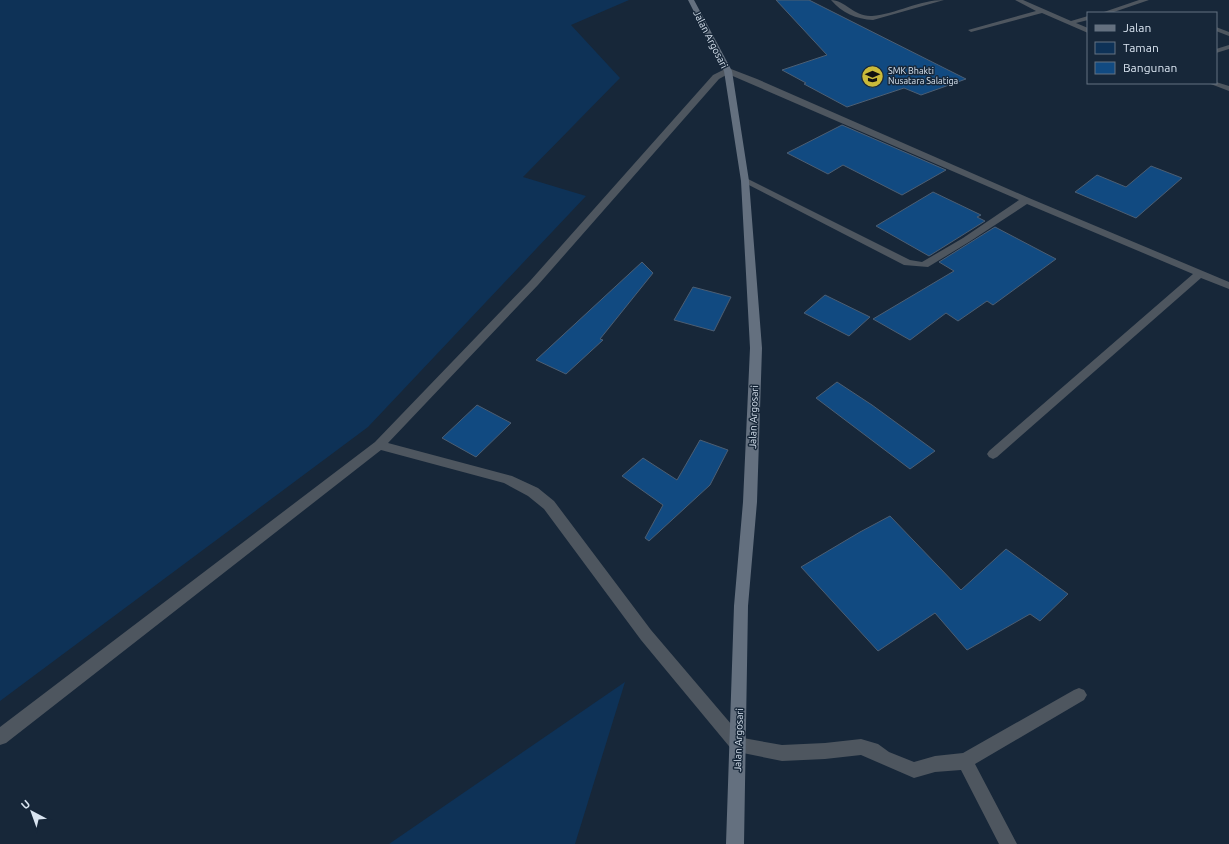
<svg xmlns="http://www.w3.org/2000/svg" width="1229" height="844" viewBox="0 0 1229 844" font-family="Ubuntu,sans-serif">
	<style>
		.green { fill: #0e3257 }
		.building { fill: #114a81; stroke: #4c5e73 }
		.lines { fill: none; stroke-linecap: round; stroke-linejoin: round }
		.street { fill: #4e565f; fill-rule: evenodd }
		.secondary { fill: #64707f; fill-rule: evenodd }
		.labels { text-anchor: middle; stroke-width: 3; stroke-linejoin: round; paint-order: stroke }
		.far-poi-label { font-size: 9px; fill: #d9e4f0; stroke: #172739; text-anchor: start }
		.street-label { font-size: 10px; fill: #d9e4f0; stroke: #172739 }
	</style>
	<rect width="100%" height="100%" fill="#172739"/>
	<!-- green -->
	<g class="green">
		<polygon points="0,0 629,0 571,25 620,78 523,177 586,196 368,427 0,701"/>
		<polygon points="625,682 575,844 389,844"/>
	</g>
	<!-- building -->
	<g class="building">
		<polygon points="776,0 809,0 966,79 921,95 904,88 847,107 804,84 806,83 782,70 827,55"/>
		<polygon points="842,125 946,170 902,195 843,165 828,174 787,153"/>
		<polygon points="1151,166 1182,178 1136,218 1075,192 1097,175 1126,187"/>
		<polygon points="933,192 981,215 977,217 985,221 929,256 876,226"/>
		<polygon points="995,227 1056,259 993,305 987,301 958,321 946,313 910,340 873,319 954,271 939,262"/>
		<polygon points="642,262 653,273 600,339 603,340 566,374 536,360"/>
		<polygon points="693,287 731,297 714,331 674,320"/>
		<polygon points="825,295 870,317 849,336 804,313"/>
		<polygon points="837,382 872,405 935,451 910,469 816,398"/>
		<polygon points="477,405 511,423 476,457 442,438"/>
		<polygon points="700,440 728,450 710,485 649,541 645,538 663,505 622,476 643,458 677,480"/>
		<polygon points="890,516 961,590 1006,549 1068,594 1040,621 1030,614 967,650 935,613 878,651 801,567 860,532"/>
	</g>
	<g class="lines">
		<!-- street -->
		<g class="street">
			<path d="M831,0C845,0 854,17 872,16C896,14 919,0 944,0L873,20C856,19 842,13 831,0Z"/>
			<polygon points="1015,0 1023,0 1071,21 1088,16 1088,20 1076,23 1088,28 1088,33 1042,13 971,32 968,30 1036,11"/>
			<polygon points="1139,0 1149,0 1111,13 1101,13"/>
			<polygon points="1216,27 1229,32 1229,36 1216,31"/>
			<polygon points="1229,45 1229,49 1216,53 1216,49"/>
			<polygon points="725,69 731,69 757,79 1029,198 1229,282 1229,289 1201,278 997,457 993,459 989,457 987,454 989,451 1193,274 1027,204 969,242 928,267 904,265 741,181 742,179 748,179 910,260 922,262 963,238 1019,200 728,74 719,79 538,285 388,443 512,476 538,488 554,501 651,630 743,738 782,745 825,743 861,739 878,744 889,752 914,762 935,756 963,753 1074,690 1079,688 1084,690 1087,695 1084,700 975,764 1017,844 999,844 961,770 935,772 914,778 861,755 825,759 782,761 733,751 641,640 544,509 528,496 504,483 381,450 6,743 0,745 0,727 375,442 530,281 713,75"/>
			<polygon points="1216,82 1229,86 1229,91 1208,83"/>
		</g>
		<!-- secondary -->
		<polygon class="secondary" points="688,0 694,0 732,71 749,181 762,348 757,502 748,606 744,844 726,844 734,606 743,502 750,348 741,181 724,71"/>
	</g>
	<!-- icons -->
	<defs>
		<symbol id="school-disc" viewBox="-11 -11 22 22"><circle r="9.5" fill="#caba3a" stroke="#172739"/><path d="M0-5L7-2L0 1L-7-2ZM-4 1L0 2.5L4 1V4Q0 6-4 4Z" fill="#111"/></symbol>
	</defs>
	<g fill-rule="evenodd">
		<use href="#school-disc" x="860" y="64" width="25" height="25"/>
	</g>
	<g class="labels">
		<!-- far-poi labels -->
		<g class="far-poi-label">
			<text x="888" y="74">SMK Bhakti<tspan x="888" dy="10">Nusatara Salatiga</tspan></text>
		</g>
		<!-- street labels -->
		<g class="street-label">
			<text transform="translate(711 39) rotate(63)" y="4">Jalan Argosari</text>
			<text transform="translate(753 417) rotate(-88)" y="4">Jalan Argosari</text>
			<text transform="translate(738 740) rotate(-88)" y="4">Jalan Argosari</text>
		</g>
	</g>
	<!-- legend -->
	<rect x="1087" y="12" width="130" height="72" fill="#172739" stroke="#657382"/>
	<rect x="1095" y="25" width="20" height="6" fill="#64707f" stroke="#657382"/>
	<text x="1123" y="32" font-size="12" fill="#d9e4f0">Jalan</text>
	<rect x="1095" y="42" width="20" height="12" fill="#0e3257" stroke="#657382"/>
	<text x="1123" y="52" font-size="12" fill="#d9e4f0">Taman</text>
	<rect x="1095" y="62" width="20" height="12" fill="#114a81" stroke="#657382"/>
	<text x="1123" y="72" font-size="12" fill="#d9e4f0">Bangunan</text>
	<!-- north arrow -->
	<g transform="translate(32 812) rotate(319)" stroke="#172739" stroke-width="3" paint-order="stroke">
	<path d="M0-3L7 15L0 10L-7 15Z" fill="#d9e4f0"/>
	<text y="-6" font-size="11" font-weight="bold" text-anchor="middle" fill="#d9e4f0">U</text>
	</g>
</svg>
